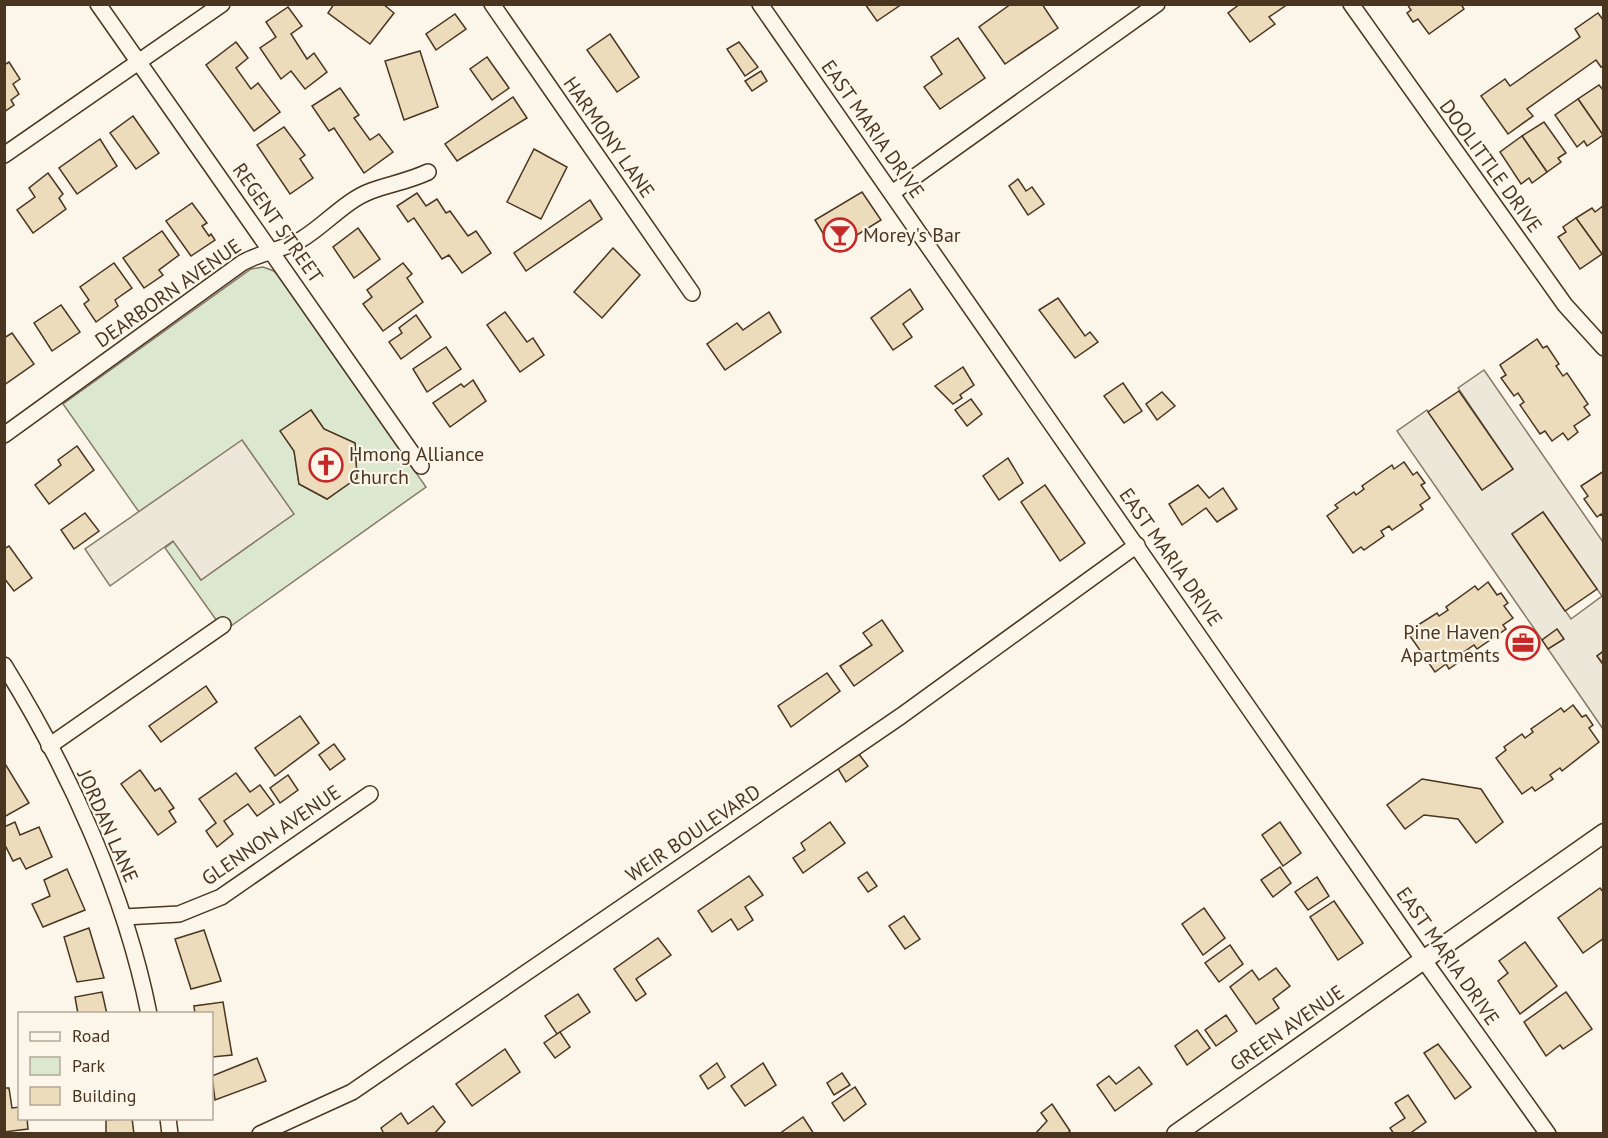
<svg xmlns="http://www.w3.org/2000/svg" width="1608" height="1138" viewBox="0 0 1608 1138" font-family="'PT Sans',sans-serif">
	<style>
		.green { fill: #dce7d0; stroke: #887966; stroke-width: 1.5; fill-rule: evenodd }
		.parking { fill: #ede7d9; stroke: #887966; stroke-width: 1.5; fill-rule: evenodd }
		.building { fill: #ecdcbc; stroke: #4a3520; stroke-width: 1.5 }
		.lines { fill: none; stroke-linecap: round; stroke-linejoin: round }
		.minor-casing { stroke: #4a3520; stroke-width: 18 }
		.tertiary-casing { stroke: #4a3520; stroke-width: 21 }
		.minor { stroke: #fbf6e9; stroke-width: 15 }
		.tertiary { stroke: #fbf6e9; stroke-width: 18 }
		.labels { text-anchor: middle; stroke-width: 4.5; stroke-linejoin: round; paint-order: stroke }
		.street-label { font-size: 20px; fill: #4a3520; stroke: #fbf6e9 }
		.poi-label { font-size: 20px; fill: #4a3520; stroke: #fbf6e9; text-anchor: start }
	</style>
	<rect width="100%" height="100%" fill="#fbf6e9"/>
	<!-- green -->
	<path class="green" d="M263,267L274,271L279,277L426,487L224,631L165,548L174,541L201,580L293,514L242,441L139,512L63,404L251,269ZM311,410L324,429L355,443L357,478L327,499L299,484L294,451L281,431Z"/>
	<!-- parking -->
	<g class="parking">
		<path d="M1484,370L1603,542V651L1597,656L1603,665V729L1548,649L1563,639L1557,630L1542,640L1397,431L1427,410L1482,490L1513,469L1458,388ZM1543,512L1602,596L1571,619L1512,534Z"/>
		<polygon points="242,440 294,514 201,580 173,541 110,586 85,549"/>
	</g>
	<!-- building -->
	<g class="building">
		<polygon points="334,4 383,4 394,13 370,44 328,13"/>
		<polygon points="865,4 902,4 877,21"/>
		<polygon points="1011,4 1042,4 1058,28 1005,64 979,27"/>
		<polygon points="1240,4 1288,4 1269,17 1275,24 1250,42 1228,13"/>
		<polygon points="1407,4 1461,4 1464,9 1429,34 1418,19 1413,22 1407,13 1411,10"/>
		<polygon points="288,7 302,26 291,34 307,59 314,53 327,72 305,89 291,71 281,79 260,48 276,37 266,22"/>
		<polygon points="1598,13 1604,21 1604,66 1601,67 1596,60 1527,109 1533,116 1508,134 1481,96 1505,79 1510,86 1580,37 1575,29"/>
		<polygon points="455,14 466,29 436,50 426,34"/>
		<polygon points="610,34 639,77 617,92 587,50"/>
		<polygon points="958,38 985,78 940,109 924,87 942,74 931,57"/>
		<polygon points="236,42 248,58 236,68 251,89 258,83 280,112 254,131 206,65"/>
		<polygon points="739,42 758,67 745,76 727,49"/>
		<polygon points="420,51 438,107 404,120 385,61"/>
		<polygon points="487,57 509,88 492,100 470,69"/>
		<polygon points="9,62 20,79 13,84 19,94 11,100 14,105 4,112 4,65"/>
		<polygon points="761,71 767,81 752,91 745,81"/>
		<polygon points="1599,85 1604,91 1603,135 1578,99"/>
		<polygon points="340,88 359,115 354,118 370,140 379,134 393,152 364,173 334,128 329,131 312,106"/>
		<polygon points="513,97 527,118 457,161 445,144"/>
		<polygon points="1578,99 1603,135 1587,146 1584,141 1577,147 1555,115"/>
		<polygon points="133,116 159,153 136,169 110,133"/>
		<polygon points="1544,122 1566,153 1558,158 1561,162 1547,172 1522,136"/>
		<polygon points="284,127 305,155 300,159 313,178 290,194 257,145"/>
		<polygon points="1522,136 1547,172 1532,183 1529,178 1521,184 1500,152"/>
		<polygon points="100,139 117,166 77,194 59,168"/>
		<polygon points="534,149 567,167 541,219 507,202"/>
		<polygon points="48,173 63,194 59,198 66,209 33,233 17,210 35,197 29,188"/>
		<polygon points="1018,179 1026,191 1032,187 1044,204 1028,215 1009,186"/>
		<polygon points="862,192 881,220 833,250 815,220"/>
		<polygon points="417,193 426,206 437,199 446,213 450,211 468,236 476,231 491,253 462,273 449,255 442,259 414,218 408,222 397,206"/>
		<polygon points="590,200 602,219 526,271 514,253"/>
		<polygon points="192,203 207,223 202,226 209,236 211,234 215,240 191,256 166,221"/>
		<polygon points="1603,206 1604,252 1602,254 1576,218 1592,208 1595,212"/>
		<polygon points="1576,218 1602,254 1580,269 1558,237 1566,232 1563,227"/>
		<polygon points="358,228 380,259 354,278 333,247"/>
		<polygon points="162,231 179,255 159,270 163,275 144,288 123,258"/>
		<polygon points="613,248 640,275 602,318 574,292"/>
		<polygon points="114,263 132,288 115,300 118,306 96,322 84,304 89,300 80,287"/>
		<polygon points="403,263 412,274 407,278 423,302 383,331 363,304 372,297 367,290"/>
		<polygon points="910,289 923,309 903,324 912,337 893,350 871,318"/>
		<polygon points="1058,298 1085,336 1090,332 1098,342 1075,358 1039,310"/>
		<polygon points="61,305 80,332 52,351 34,323"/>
		<polygon points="505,312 527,342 533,338 544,355 520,372 487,325"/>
		<polygon points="769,312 781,332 725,370 707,344 737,323 743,330"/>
		<polygon points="416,315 431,337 401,359 389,342 402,333 399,328"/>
		<polygon points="12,333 34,364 4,385 4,338"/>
		<polygon points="1537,339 1543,348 1547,346 1559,364 1556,366 1563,376 1567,373 1588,404 1584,407 1590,415 1574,426 1578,432 1568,440 1563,433 1552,441 1545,431 1540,434 1520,405 1524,402 1518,393 1514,396 1501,378 1506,375 1500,365"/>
		<polygon points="446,347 461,369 427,392 413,369"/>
		<polygon points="963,367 974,385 960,395 962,398 953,404 935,386"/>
		<polygon points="473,380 486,401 450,427 433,403 461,384 464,387"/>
		<polygon points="1123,383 1142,411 1124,423 1104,396"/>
		<polygon points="1459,391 1513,469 1482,490 1428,412"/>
		<polygon points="1162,392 1175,406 1157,420 1146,404"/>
		<polygon points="971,399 982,414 967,426 955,410"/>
		<polygon points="311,410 324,429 355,443 357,478 327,499 299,484 294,451 280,431"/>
		<polygon points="77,446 94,470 49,504 35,485 61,465 58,460"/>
		<polygon points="1008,458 1023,483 999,500 983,476"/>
		<polygon points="1404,462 1413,475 1417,472 1425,483 1421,485 1430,498 1420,505 1423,509 1392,530 1389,526 1381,531 1384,536 1364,550 1361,547 1353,553 1327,516 1338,508 1335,505 1354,492 1356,495 1364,489 1362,486 1392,465 1394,469"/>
		<polygon points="1604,471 1604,518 1601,514 1597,517 1584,499 1588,496 1581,486"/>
		<polygon points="1045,485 1085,543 1060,561 1021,502"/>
		<polygon points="1198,485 1209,498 1223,488 1237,509 1217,522 1206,508 1182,525 1169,504"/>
		<polygon points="1543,512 1597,589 1565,611 1512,534"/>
		<polygon points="85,513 99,531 74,549 61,530"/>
		<polygon points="9,546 32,578 14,591 4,578 4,549"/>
		<polygon points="1488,582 1497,595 1501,593 1508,603 1504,606 1513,618 1503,625 1506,629 1477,649 1474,645 1464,652 1467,656 1449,669 1446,664 1435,672 1410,636 1421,629 1418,625 1437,613 1439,616 1448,610 1446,607 1475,586 1478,590"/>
		<polygon points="882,620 903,651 854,686 840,666 872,645 863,633"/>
		<polygon points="1557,629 1564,639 1548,649 1542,640"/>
		<polygon points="1528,630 1537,642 1517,656 1509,644"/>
		<polygon points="1604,651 1604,665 1597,656"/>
		<polygon points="827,673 840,691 791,727 778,706"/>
		<polygon points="206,686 217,702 161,742 149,726"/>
		<polygon points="1573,705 1582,717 1586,715 1593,725 1589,728 1599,742 1562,771 1560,768 1550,775 1553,779 1535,791 1532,787 1522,794 1496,758 1506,750 1504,747 1522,734 1525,738 1533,732 1531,729 1561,708 1564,712"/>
		<polygon points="300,716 319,743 275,776 255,748"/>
		<polygon points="334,744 345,759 330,770 319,755"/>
		<polygon points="858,753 868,766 846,782 837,767"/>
		<polygon points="4,762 29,803 4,817"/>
		<polygon points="140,770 155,791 160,788 174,808 169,811 176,822 158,835 121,784"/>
		<polygon points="236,773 250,792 260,785 274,804 257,816 248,804 224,821 233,834 217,847 206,831 216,823 199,799"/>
		<polygon points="288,775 298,790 280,803 270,788"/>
		<polygon points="1422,779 1481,789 1503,822 1476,843 1458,819 1424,815 1405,829 1387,805"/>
		<polygon points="15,822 20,835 39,827 52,857 26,869 20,858 13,861 4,843 4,827"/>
		<polygon points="830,822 845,843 803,873 793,858 805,850 801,843"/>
		<polygon points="1280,822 1301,853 1283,866 1262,835"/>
		<polygon points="1280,867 1291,883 1273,897 1261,880"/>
		<polygon points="67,869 85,910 43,927 32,904 50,896 44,880"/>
		<polygon points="867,872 877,886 868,892 858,878"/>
		<polygon points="749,876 763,895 745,907 753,920 738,930 731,919 712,932 698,911"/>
		<polygon points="1317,877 1329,896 1308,910 1295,892"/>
		<polygon points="1600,888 1604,893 1604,938 1583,953 1558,918"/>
		<polygon points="1334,901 1363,943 1338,960 1310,917"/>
		<polygon points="1204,908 1225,938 1203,955 1182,924"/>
		<polygon points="904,916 920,939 905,949 889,926"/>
		<polygon points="89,928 104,978 77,982 64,937"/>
		<polygon points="204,930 221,981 191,989 175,939"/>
		<polygon points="658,938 671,955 636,979 646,994 636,1001 614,969"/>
		<polygon points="1525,942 1557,986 1520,1014 1498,981 1508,973 1499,961"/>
		<polygon points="1230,945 1243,964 1219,982 1205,963"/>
		<polygon points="1276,968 1290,986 1273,999 1279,1008 1256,1024 1230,987 1252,970 1259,980"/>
		<polygon points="102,992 107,1014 78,1014 75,997"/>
		<polygon points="1566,992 1592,1029 1563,1049 1560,1045 1546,1056 1524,1022"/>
		<polygon points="578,994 590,1012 557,1034 545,1016"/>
		<polygon points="223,1002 232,1055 212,1057 212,1014 195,1014 194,1006"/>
		<polygon points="1226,1015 1237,1031 1216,1046 1205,1030"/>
		<polygon points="1197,1030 1210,1048 1187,1065 1175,1046"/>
		<polygon points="560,1032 570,1047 555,1058 544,1043"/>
		<polygon points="1438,1044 1471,1087 1455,1099 1424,1053"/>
		<polygon points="505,1049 520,1072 472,1106 456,1084"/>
		<polygon points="257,1058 266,1081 215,1100 212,1076"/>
		<polygon points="717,1063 725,1077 708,1089 700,1076"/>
		<polygon points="763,1063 776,1085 745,1106 731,1086"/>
		<polygon points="1139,1067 1152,1084 1115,1111 1097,1085 1109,1076 1116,1084"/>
		<polygon points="842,1073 850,1085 834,1095 827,1083"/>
		<polygon points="855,1087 866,1104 844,1121 832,1103"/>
		<polygon points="4,1088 9,1088 12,1108 20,1107 20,1118 27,1118 28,1129 4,1132"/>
		<polygon points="1408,1095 1426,1122 1409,1134 1394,1134 1390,1128 1405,1118 1395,1103"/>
		<polygon points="1052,1104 1070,1131 1067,1134 1035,1134 1047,1121 1041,1113"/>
		<polygon points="433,1106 445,1122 434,1134 384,1134 381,1128 401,1113 408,1124"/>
		<polygon points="803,1117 814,1134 779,1134"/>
		<polygon points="132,1118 134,1134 106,1134 106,1120"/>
	</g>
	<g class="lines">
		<defs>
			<g id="minor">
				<polyline points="98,4 421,466"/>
				<polyline points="492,4 692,293"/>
				<polyline points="760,4 1423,959 1548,1134"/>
				<polyline points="1351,4 1565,305 1604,348"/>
				<polyline points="4,155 222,4"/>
				<polyline points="892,193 1157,4"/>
				<path d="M4,435L242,263C261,252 283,250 302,239C325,225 346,200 371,191C390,184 409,181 428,172"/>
				<path d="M4,665C69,770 125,893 149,1014"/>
				<polyline points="49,746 223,625"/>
				<polyline points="124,917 179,914 221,897 370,794"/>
				<polyline points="168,1118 170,1134"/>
				<polyline points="260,1134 352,1092 901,716 1137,545"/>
			</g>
			<polyline id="tertiary" points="1176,1134 1604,833"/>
		</defs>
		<!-- minor casing -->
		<use href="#minor" class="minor-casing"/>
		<!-- tertiary casing -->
		<use href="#tertiary" class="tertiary-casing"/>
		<!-- minor -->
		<use href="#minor" class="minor"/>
		<!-- tertiary -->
		<use href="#tertiary" class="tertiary"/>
	</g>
	<!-- icons -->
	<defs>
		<symbol id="bar-ring" viewBox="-11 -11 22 22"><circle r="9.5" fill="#fbf6e9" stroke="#c62828" stroke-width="1.5"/><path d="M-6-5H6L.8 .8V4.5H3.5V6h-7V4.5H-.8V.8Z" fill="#c62828"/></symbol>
		<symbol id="church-ring" viewBox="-11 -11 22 22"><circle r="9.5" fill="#fbf6e9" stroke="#c62828" stroke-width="1.5"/><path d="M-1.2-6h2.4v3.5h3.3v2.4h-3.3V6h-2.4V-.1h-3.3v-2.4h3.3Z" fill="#c62828"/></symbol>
		<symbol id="office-ring" viewBox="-11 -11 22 22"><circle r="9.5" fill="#fbf6e9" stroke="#c62828" stroke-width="1.5"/><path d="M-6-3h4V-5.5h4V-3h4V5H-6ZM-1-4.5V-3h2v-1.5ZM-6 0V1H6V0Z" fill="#c62828"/></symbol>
	</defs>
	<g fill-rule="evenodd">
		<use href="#bar-ring" x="821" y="216" width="38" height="38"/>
		<use href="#church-ring" x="307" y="446" width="38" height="38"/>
		<use href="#office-ring" x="1504" y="624" width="38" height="38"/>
	</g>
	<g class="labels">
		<!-- street labels -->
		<g class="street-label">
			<text transform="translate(873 129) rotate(55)" y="7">EAST MARIA DRIVE</text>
			<text transform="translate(609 137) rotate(55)" y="7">HARMONY LANE</text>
			<text transform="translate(1491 166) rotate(54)" y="7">DOOLITTLE DRIVE</text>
			<text transform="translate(278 223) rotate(55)" y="7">REGENT STREET</text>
			<text transform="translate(168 293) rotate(-35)" y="7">DEARBORN AVENUE</text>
			<text transform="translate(1171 557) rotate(55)" y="7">EAST MARIA DRIVE</text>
			<text transform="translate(108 826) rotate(66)" y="7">JORDAN LANE</text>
			<text transform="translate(693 833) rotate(-34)" y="7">WEIR BOULEVARD</text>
			<text transform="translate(271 835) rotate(-34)" y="7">GLENNON AVENUE</text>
			<text transform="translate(1448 956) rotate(55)" y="7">EAST MARIA DRIVE</text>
			<text transform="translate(1287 1028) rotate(-35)" y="7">GREEN AVENUE</text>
		</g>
		<!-- poi labels -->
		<g class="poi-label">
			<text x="863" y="242">Morey's Bar</text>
			<text x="349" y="461">Hmong Alliance<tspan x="349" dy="23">Church</tspan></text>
			<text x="1500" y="639" text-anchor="end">Pine Haven<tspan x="1500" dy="23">Apartments</tspan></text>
		</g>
	</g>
	<!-- border -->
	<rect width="1608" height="1138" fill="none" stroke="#4a3520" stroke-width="12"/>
	<!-- legend -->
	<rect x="18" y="1012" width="195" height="108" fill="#fbf6e9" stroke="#b4a999" stroke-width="1.5"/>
	<rect x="30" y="1032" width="30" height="9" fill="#fbf6e9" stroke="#b4a999" stroke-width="1.5"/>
	<text x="72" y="1042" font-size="18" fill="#4a3520">Road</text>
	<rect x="30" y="1057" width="30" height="18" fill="#dce7d0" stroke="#b4a999" stroke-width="1.5"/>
	<text x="72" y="1072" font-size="18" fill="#4a3520">Park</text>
	<rect x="30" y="1087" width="30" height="18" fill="#ecdcbc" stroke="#b4a999" stroke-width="1.5"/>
	<text x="72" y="1102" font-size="18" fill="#4a3520">Building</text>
</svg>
